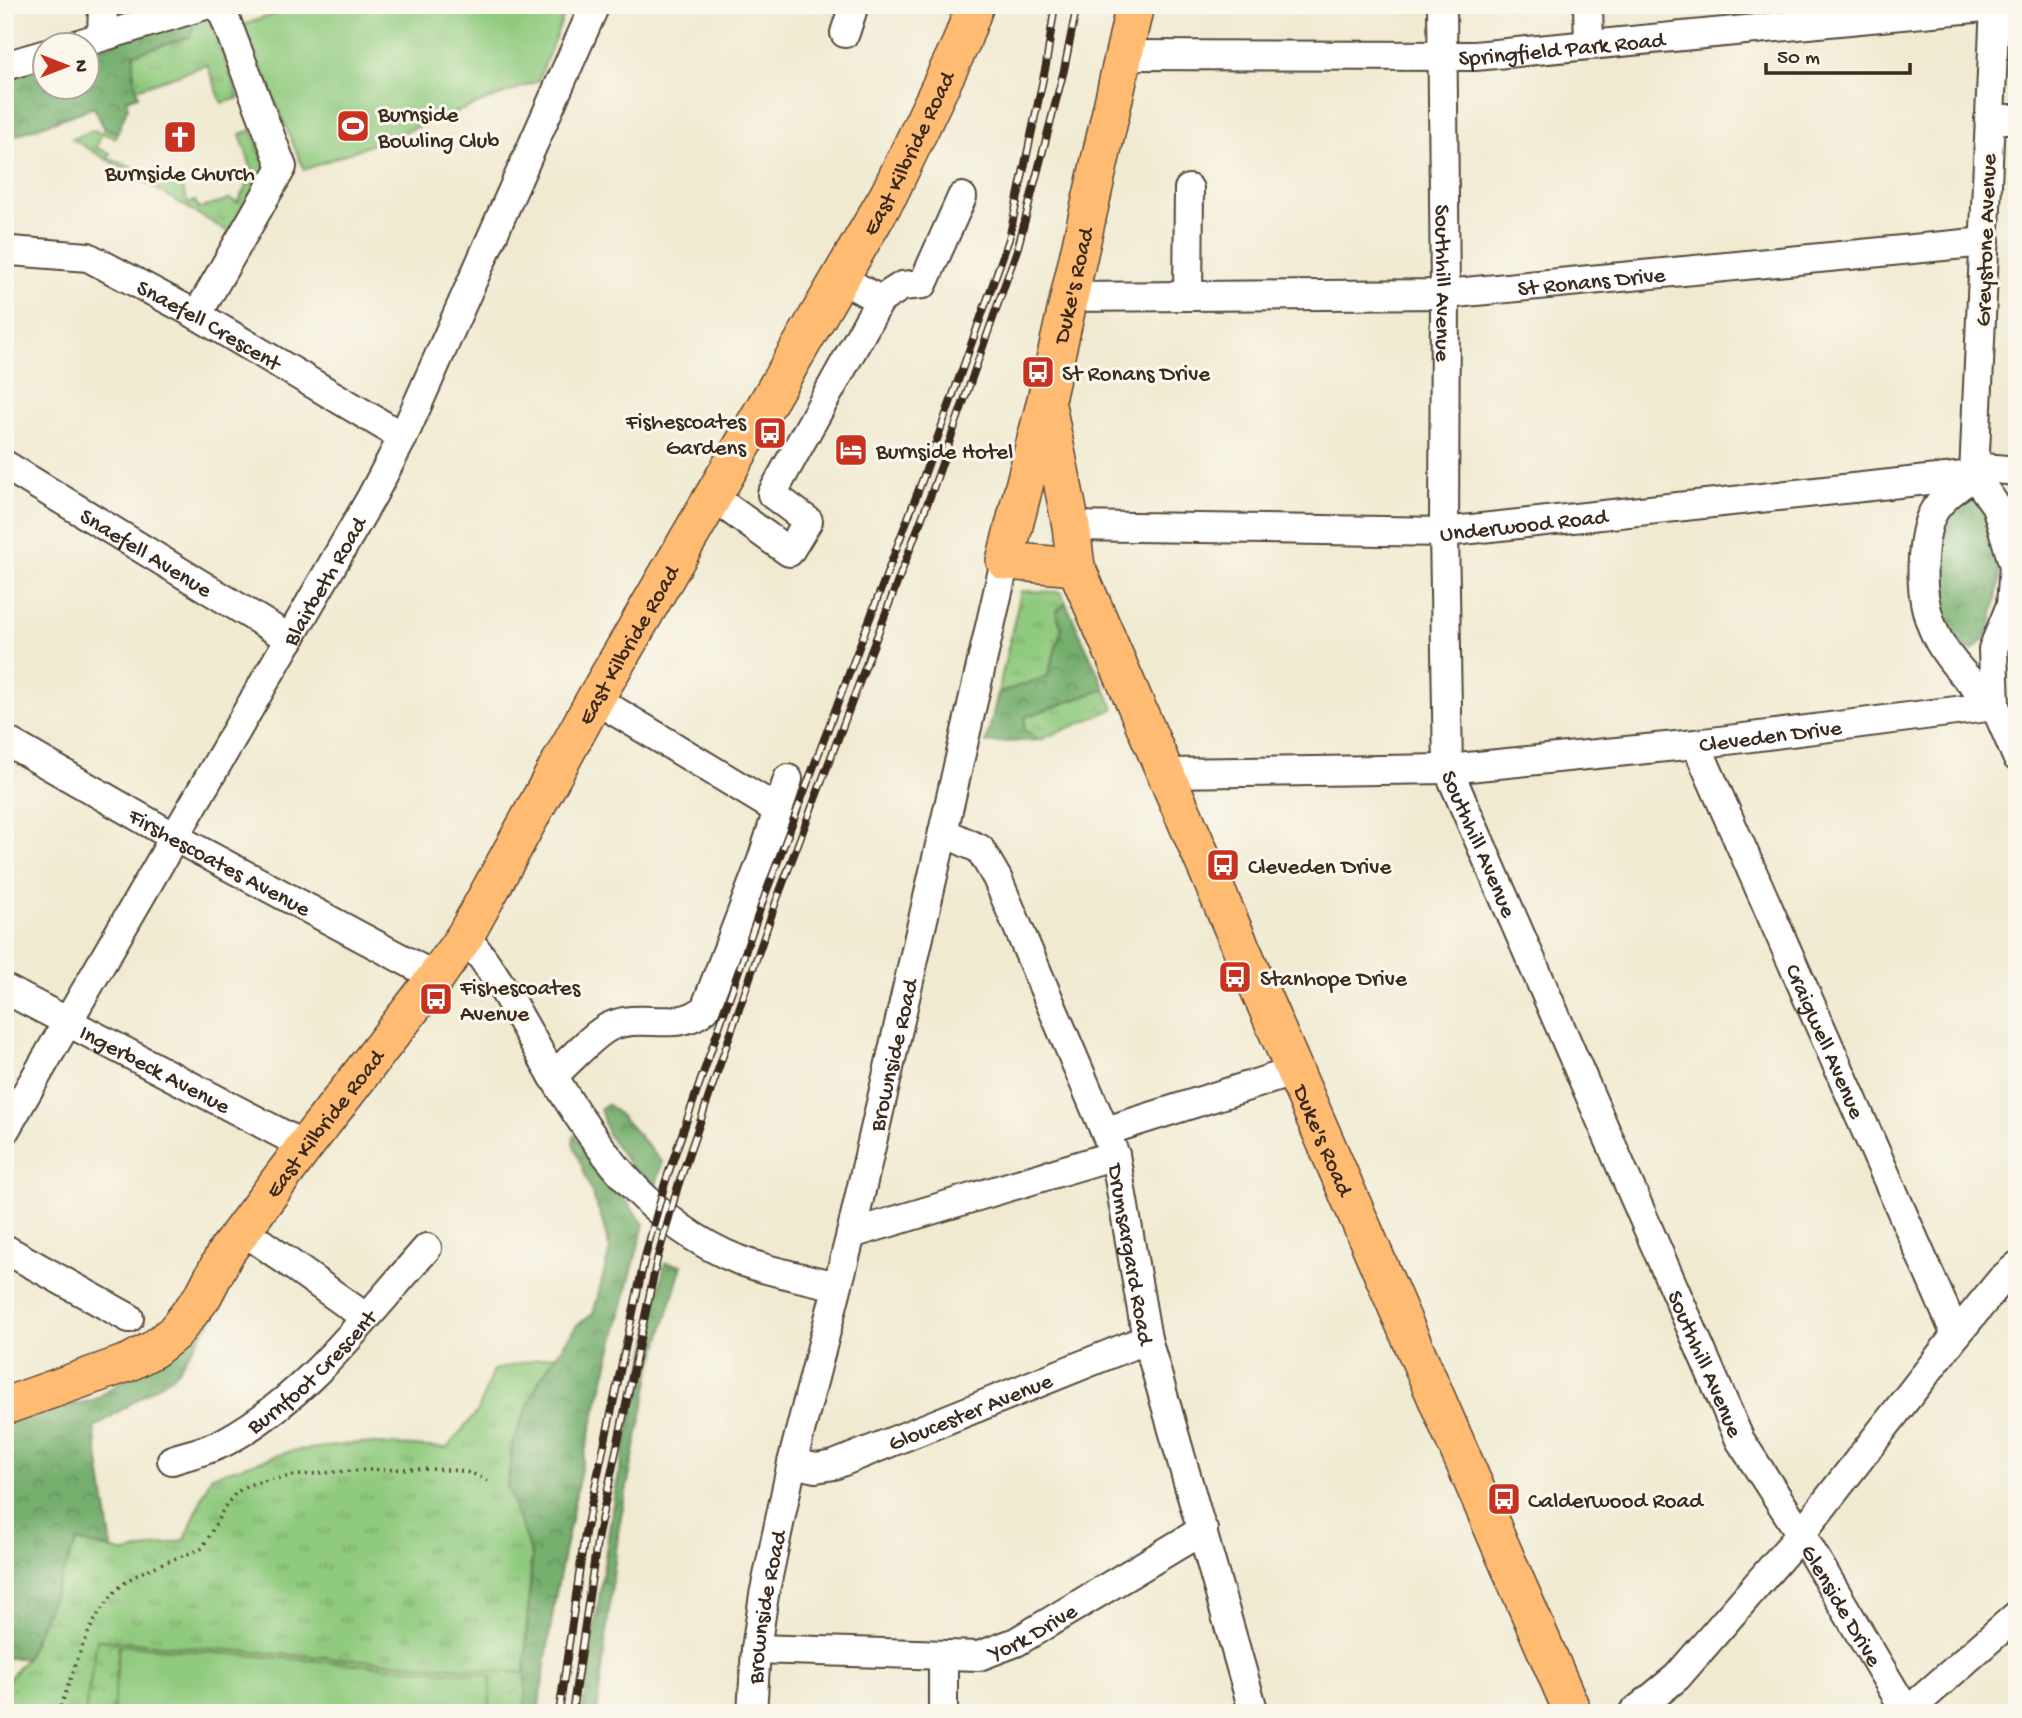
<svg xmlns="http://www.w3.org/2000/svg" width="2022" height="1718" viewBox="0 0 2022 1718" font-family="'Gochi Hand',sans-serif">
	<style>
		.grass { fill: url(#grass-tufts); stroke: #667a4e; stroke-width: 2 }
		.forest { fill: url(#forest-crowns); stroke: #586c46; stroke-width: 2 }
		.park { fill: url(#park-crowns); stroke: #667a4e; stroke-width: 2 }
		.pitch { fill: #90ca7e; stroke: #667a4e; stroke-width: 2 }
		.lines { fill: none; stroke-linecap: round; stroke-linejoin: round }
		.minor-casing { stroke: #564739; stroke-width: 32 }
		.major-casing { stroke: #564739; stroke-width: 40 }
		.path { stroke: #564739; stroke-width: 3.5; stroke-dasharray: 2 5; stroke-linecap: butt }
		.minor { stroke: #fff; stroke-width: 28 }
		.major { stroke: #ffbb71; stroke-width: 37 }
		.rail-casing { stroke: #3b2a1e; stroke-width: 8 }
		.rail { stroke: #fbf7ec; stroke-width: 5; stroke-dasharray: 16; stroke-linecap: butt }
		.labels { text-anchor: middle; stroke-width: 6; stroke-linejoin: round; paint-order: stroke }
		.street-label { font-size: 23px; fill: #3b2a1e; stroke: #fbf7ec }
		.poi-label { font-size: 23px; fill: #3b2a1e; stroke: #fbf7ec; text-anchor: start }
	</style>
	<defs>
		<pattern id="grass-tufts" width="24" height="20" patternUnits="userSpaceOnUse" patternTransform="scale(1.75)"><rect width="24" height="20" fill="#90ca7e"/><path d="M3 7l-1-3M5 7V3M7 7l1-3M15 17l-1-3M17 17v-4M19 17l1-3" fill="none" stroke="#77a467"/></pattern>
		<pattern id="forest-crowns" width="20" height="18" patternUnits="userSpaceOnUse" patternTransform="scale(1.75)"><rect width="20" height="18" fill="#74ae6d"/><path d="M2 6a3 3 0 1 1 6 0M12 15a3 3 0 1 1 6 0" fill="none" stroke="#608e59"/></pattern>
		<pattern id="park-crowns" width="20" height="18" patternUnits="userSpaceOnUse" patternTransform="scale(1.75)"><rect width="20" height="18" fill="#90ca7e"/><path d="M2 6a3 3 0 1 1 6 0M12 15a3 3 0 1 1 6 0" fill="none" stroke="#77a467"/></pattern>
	</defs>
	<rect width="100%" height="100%" fill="#fbf7ec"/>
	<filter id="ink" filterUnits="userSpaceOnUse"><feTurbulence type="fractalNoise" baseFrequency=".0143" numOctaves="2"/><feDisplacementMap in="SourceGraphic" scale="14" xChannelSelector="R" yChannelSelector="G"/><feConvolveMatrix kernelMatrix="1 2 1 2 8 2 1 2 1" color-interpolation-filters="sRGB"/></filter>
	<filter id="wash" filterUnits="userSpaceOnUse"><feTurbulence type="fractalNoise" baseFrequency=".00686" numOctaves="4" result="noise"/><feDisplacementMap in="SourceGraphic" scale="28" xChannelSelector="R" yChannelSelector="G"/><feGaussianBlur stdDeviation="1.57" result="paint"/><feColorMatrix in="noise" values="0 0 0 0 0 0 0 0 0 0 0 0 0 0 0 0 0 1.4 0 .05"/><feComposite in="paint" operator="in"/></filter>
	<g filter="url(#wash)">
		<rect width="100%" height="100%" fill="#f0ead1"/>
		<!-- grass -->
		<g class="grass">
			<polygon points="206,16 209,19 239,98 222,103 207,65 136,89 138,96 126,100 128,106 115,138 102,133 96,148 110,153 108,158 151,175 154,170 175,179 177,185 181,184 188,203 195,201 199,209 229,199 238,202 253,173 240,134 252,130 266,168 232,234 72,139 93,130 102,133 104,128 95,107 47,124 46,88 88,88 88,52"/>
			<polygon points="1021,591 1061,592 1066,603 1056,612 1062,628 1047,677 998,693"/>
			<polygon points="1105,689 1114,709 1040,740 1024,730 1025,717"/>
			<polygon points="558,1354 540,1379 513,1441 507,1487 532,1556 526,1632 526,1673 98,1640 85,1713 5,1713 5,1684 26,1658 77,1541 126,1553 185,1540 211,1476 292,1451 358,1443 447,1448 478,1411 493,1370"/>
		</g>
		<!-- forest -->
		<g class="forest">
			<polygon points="191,18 193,27 190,37 134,54 133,69 138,96 126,100 128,106 118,132 104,128 94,107 5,139 5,79 45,65 46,88 88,88 88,52"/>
			<polygon points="1970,493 1987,508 1997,546 2000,580 1989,633 1972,651 1955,642 1942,620 1940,584 1941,528 1960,502"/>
			<polygon points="1066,603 1105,689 1025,717 1024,730 1040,740 986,743 998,693 1048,676 1062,628 1056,612"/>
			<path d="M607,1104C628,1120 644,1143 662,1162L653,1197L608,1135L600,1109Z"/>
			<polygon points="574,1135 644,1224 582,1464 555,1598 538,1713 522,1713 532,1556 507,1487 513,1441 540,1379 577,1325 593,1314 610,1250 601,1217 573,1143"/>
			<polygon points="665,1263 682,1265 651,1370 619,1526 597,1713 582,1713 614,1497"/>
			<polygon points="220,1295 225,1301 174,1375 94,1428 112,1549 77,1541 26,1658 5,1658 5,1419 94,1400 131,1375"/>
		</g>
		<!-- park -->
		<polygon class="park" points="97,1640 526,1673 524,1713 85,1713"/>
		<!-- pitch -->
		<g class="pitch">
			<polygon points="299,5 568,5 538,81 304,170 243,25"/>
			<polygon points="119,1645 491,1675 489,1713 113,1713"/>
		</g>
	</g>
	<g filter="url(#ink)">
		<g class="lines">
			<defs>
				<g id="minor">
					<path id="s1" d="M1442,5L1445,294L1444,532L1448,769L1740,1440L1801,1534L1907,1713"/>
					<polyline points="1588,5 1589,45"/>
					<polyline points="1995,5 1974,475 1996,506 2014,566 2011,605 1993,649 1995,706 2017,757"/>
					<polyline points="845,33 854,5"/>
					<polyline points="102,36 103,5"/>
					<polyline points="72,46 205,5"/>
					<path id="s2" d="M1124,55L1475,56L1995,6"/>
					<polyline points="5,66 46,54"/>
					<polyline points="1989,119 2017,119"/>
					<path id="s3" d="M5,252L11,251L88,257L197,315L403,437"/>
					<polyline points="840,278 880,300 902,286 923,284 962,197"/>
					<polyline points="1188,296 1189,189"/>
					<path id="s4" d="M1070,297L1445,294L1985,242"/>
					<polyline points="197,315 282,167 220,5"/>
					<path id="s5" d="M5,465L290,639"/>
					<polyline points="1974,467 2017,471"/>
					<path d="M1974,475C1961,485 1943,496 1934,511C1926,524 1924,543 1923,558C1918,629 1947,660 1995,706"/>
					<polyline points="713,497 789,552 808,521 772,494 880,300"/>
					<path id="s6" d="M1071,526L1444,532L1974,475"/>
					<polyline points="595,699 778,810"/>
					<path id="s7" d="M5,740L176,838L436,977"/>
					<path id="s8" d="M1696,744L1956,1335"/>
					<path id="s9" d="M1166,773L1448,769L1696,744L1995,706"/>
					<path id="s10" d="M943,832L980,849L997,878L1115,1155L1147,1339L1254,1713"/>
					<path d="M465,936C498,974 520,1019 545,1062C592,1143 648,1224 739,1260C769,1272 805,1278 837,1286"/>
					<path id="s11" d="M5,989L305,1146"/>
					<path d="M553,1076C568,1063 594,1033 611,1026C642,1012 678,1033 705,1009L762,860L788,779"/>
					<path id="s12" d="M5,1130L371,498L403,437L595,5"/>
					<polyline points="1106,1131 1296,1071"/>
					<polyline points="243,1230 365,1317"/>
					<polyline points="851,1234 1115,1155"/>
					<polyline points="5,1249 129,1318"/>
					<path id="s13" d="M172,1460C190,1454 211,1450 228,1440C309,1395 366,1316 427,1248"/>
					<path id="s14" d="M792,1463L816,1468L834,1465L1147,1339"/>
					<path id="s15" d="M756,1649L979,1656L1016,1642L1203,1530"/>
					<polyline points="943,1656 943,1713"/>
					<polyline points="1907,1712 2017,1615"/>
					<path id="s16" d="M752,1713L756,1649L764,1595L792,1463L851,1234L1005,561"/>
					<polyline points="1633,1713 1677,1677 1801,1534 1956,1335 2002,1279 2017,1266"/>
				</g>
				<g id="major">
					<path id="s17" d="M1046,400L1071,526L1076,567L1573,1713"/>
					<path id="s18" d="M1076,567L1005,561L1046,400L1135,5"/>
					<path id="s19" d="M5,1406L130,1362L154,1349L174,1333L203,1296L226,1252L305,1146L436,977L465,936L595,699L889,194L961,43L975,5"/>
				</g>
			</defs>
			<!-- minor casing -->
			<use href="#minor" class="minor-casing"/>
			<!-- major casing -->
			<use href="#major" class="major-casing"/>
			<!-- path -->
			<path class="path" d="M59,1713C73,1671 91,1605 130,1579C151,1566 178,1558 201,1549C216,1530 221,1502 243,1488C267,1471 441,1464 470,1473C477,1475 484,1479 490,1482"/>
			<!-- minor -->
			<use href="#minor" class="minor"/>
			<!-- major -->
			<use href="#major" class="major"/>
			<defs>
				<g id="rail">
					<polyline points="559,1713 585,1533 645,1257 665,1183 765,895 922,481 1009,239 1046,65 1055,5"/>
					<polyline points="572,1713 598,1535 657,1260 678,1186 777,899 934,486 1018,247 1064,70 1077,5"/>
				</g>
			</defs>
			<!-- rail casing -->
			<use href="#rail" class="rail-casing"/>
			<!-- rail -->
			<use href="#rail" class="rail"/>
		</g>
	</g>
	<!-- icons -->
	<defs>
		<symbol id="stadium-square" viewBox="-11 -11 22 22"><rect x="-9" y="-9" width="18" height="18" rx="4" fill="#c8321e" stroke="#fbf7ec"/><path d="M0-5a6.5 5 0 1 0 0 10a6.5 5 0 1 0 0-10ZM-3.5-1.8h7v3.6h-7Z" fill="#fff"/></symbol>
		<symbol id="church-square" viewBox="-11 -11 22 22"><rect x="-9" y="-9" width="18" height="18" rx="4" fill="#c8321e" stroke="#fbf7ec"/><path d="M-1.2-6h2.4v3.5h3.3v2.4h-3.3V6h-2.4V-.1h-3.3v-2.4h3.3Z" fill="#fff"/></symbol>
		<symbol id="bus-square" viewBox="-11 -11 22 22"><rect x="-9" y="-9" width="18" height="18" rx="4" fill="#c8321e" stroke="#fbf7ec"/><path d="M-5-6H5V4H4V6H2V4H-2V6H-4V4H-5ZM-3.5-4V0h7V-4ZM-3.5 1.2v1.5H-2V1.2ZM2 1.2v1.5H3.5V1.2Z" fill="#fff"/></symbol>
		<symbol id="hotel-square" viewBox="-11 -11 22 22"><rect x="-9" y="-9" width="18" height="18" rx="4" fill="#c8321e" stroke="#fbf7ec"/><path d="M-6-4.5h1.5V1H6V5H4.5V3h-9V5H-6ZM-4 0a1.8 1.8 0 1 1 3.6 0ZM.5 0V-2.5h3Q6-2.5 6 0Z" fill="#fff"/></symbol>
	</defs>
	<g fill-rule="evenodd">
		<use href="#stadium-square" x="334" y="107" width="38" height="38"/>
		<use href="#church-square" x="161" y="118" width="38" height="38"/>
		<use href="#bus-square" x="1019" y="353" width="38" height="38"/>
		<use href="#bus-square" x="751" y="414" width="38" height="38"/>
		<use href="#hotel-square" x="832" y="431" width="38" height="38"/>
		<use href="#bus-square" x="1204" y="846" width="38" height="38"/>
		<use href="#bus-square" x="1216" y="958" width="38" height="38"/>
		<use href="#bus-square" x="417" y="980" width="38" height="38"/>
		<use href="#bus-square" x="1485" y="1480" width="38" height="38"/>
	</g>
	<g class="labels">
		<!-- street labels -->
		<g class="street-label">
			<text dy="8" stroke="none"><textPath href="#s2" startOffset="438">Springfield Park Road</textPath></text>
			<text dy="8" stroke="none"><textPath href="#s19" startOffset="1578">East Kilbride Road</textPath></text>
			<text transform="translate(1984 240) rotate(-88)" y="8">Greystone Avenue</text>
			<text dy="8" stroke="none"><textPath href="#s4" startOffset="522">St Ronans Drive</textPath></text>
			<text dy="8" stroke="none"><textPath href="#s1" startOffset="278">Southhill Avenue</textPath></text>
			<text dy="8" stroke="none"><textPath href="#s18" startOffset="355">Duke's Road</textPath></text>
			<text dy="8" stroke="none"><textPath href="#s3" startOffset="222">Snaefell Crescent</textPath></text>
			<text dy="8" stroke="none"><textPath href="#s6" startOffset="453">Underwood Road</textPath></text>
			<text dy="8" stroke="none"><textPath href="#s5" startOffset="166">Snaefell Avenue</textPath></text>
			<text dy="8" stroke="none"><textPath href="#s12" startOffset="635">Blairbeth Road</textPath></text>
			<text dy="8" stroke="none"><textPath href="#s19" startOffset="1012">East Kilbride Road</textPath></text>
			<text dy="8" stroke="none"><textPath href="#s9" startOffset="606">Cleveden Drive</textPath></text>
			<text dy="8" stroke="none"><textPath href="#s1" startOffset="845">Southhill Avenue</textPath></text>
			<text dy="8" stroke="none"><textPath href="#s7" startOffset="247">Firshescoates Avenue</textPath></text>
			<text dy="8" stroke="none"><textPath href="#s8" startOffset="324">Craigwell Avenue</textPath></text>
			<text dy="8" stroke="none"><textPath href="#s16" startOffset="674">Brownside Road</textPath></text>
			<text dy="8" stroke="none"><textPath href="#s11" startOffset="170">Ingerbeck Avenue</textPath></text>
			<text dy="8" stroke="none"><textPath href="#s19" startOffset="444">East Kilbride Road</textPath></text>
			<text dy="8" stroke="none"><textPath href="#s17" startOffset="794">Duke's Road</textPath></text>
			<text dy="8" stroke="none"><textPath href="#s10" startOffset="476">Drumsargard Road</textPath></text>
			<text dy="8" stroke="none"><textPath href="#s1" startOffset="1412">Southhill Avenue</textPath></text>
			<text dy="8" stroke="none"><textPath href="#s13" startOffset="168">Burnfoot Crescent</textPath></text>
			<text dy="8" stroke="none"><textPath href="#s14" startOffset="189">Gloucester Avenue</textPath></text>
			<text dy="8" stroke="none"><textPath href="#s1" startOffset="1690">Glenside Drive</textPath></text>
			<text dy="8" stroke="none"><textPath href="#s16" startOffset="107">Brownside Road</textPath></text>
			<text dy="8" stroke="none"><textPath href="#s15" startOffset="282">York Drive</textPath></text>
		</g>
		<!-- poi labels -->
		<g class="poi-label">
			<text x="378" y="121">Burnside<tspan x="378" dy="26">Bowling Club</tspan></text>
			<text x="180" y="180" text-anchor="middle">Burnside Church</text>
			<text x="1062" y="380">St Ronans Drive</text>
			<text x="746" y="428" text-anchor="end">Fishescoates<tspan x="746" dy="26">Gardens</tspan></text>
			<text x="876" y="458">Burnside Hotel</text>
			<text x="1248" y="873">Cleveden Drive</text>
			<text x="1260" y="985">Stanhope Drive</text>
			<text x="460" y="994">Fishescoates<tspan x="460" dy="26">Avenue</tspan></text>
			<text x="1528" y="1507">Calderwood Road</text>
		</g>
	</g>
	<!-- margin -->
	<rect width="2022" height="1718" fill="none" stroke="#fbf7ec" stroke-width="28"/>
	<!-- north arrow -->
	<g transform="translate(66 66) rotate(90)"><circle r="33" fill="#fbf7ec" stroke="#aea59a" stroke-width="2"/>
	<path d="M0-5L12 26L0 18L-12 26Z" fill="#c8321e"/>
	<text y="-10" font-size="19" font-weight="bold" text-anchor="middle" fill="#3b2a1e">N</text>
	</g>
	<!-- scale -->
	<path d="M1766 63v10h144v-10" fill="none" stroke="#3b2a1e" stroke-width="3.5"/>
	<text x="1777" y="63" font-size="21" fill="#3b2a1e" stroke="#fbf7ec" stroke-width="5" paint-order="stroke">50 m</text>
</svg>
